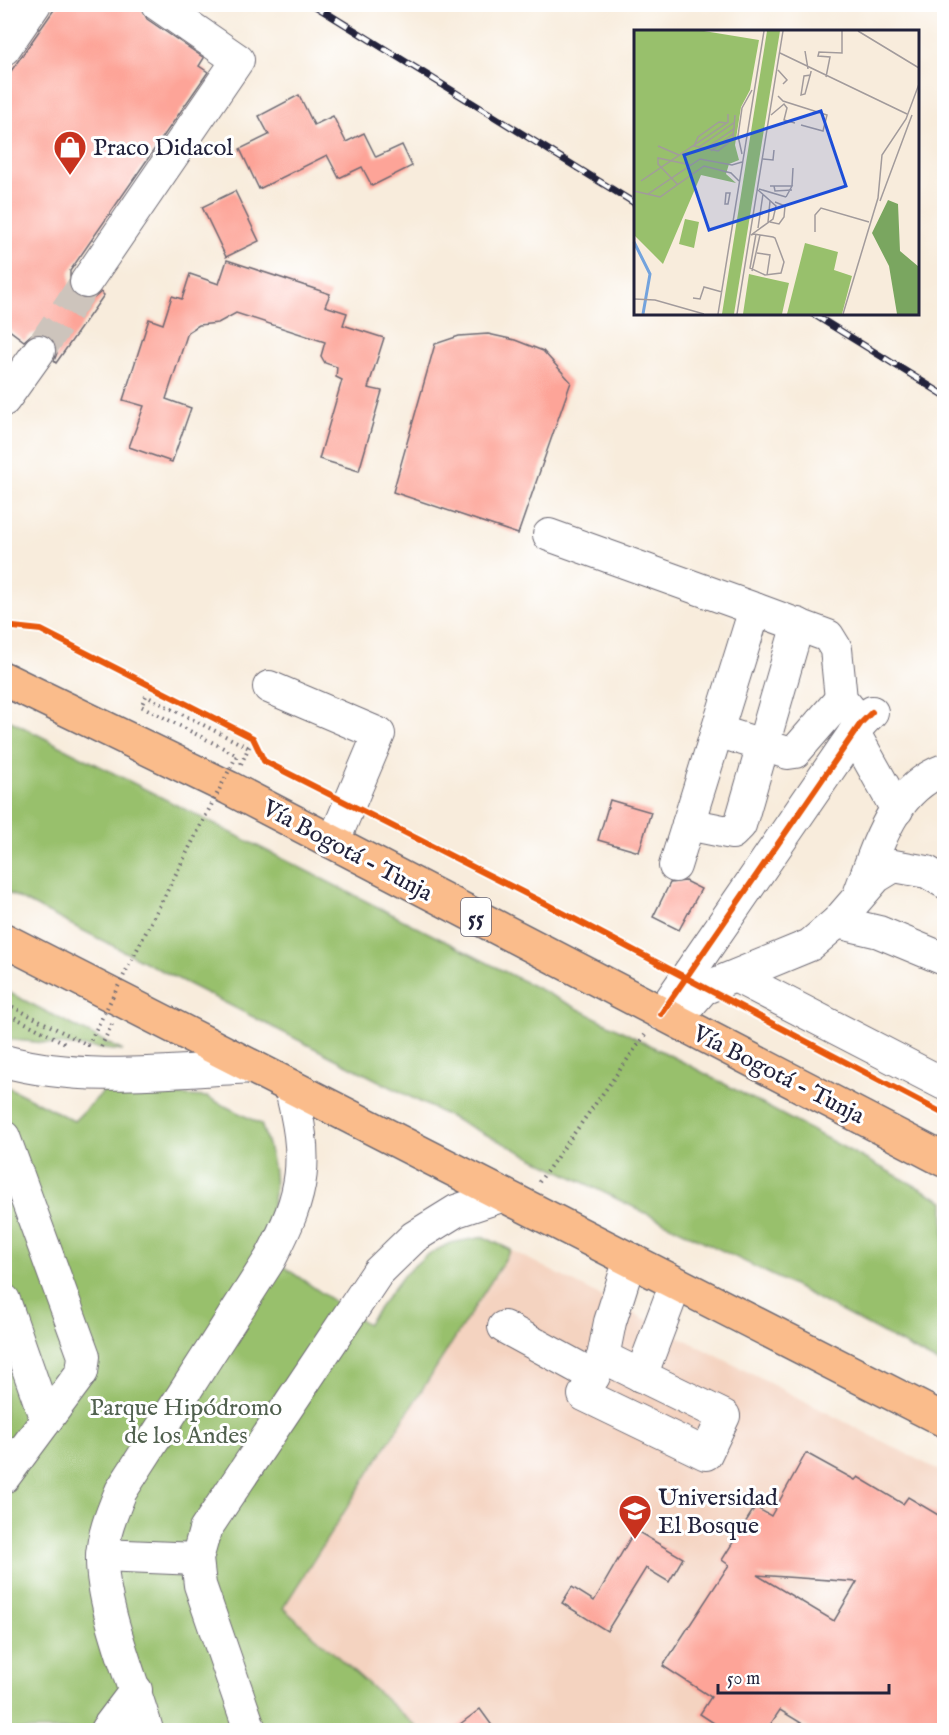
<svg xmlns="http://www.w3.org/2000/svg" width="949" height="1735" viewBox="0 0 949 1735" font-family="'IM FELL English',serif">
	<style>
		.built { fill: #f4d3c0 }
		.green { fill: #98c06c; stroke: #5d7154; stroke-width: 1.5 }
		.building { fill: #fda498; fill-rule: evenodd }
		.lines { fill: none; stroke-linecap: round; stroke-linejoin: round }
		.minor-tunnel { stroke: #cdc4bc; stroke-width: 32; stroke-dasharray: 32 16; stroke-linecap: butt }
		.minor-casing { stroke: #6d6973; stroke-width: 34 }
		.highway-casing { stroke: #6d6973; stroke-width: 36 }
		.path { stroke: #6d6973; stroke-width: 4; stroke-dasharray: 1.5 4.5; stroke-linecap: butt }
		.minor { stroke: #fff; stroke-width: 32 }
		.highway { stroke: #fabc8b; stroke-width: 33 }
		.rail-casing { stroke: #22223b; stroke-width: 7 }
		.rail { stroke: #fff; stroke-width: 4.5; stroke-dasharray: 14; stroke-linecap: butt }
		.path-bridge { stroke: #6d6973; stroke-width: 4; stroke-dasharray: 1.5 4.5; stroke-linecap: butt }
		.cycleway-casing { stroke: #fff; stroke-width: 10 }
		.cycleway { stroke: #e8590c; stroke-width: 6 }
		.labels { text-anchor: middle; stroke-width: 6; stroke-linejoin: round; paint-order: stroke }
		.shield { fill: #fff; stroke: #646476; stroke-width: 1.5 }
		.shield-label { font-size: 22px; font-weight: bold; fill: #22223b }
		.poi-label { font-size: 24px; fill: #22223b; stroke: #fff; text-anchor: start }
		.street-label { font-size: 24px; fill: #22223b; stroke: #fff }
		.park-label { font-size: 24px; fill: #51614f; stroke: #fff }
		.inset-river { fill: none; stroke: #73a3dd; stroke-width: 3 }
		.inset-road { fill: none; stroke: #a29b9c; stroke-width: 1.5 }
		.view { fill: #1d4ed8; fill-opacity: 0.15; stroke: #1d4ed8; stroke-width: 3 }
		.inset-edge { fill: none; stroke: #22223b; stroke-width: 3 }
	</style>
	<rect width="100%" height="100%" fill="#fff"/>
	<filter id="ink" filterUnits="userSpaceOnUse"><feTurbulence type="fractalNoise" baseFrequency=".0167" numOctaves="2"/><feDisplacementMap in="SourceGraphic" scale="12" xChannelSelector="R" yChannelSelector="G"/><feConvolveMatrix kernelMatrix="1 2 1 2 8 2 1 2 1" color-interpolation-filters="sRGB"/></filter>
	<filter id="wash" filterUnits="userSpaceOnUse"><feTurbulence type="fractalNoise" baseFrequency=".008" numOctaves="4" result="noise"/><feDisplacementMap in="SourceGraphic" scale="24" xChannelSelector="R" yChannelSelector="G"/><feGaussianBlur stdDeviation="1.35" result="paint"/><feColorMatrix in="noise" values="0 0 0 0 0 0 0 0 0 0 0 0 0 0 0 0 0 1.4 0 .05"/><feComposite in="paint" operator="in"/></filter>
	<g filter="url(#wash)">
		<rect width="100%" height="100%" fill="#f8ecdc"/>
		<!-- built -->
		<polygon class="built" points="511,1250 944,1473 944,1730 420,1730 283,1608"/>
		<!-- green -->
		<g class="green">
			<polygon points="5,718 687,1064 944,1201 944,1366 784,1281 444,1114 5,891"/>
			<polygon points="6,991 123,1051 5,1039"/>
			<path d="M4,1085L74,1121L104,1091L207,1097L261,1124C281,1177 278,1197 258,1249L367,1324L403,1276L425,1256L450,1243L484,1237L511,1250L283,1608L420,1730H5Z"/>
		</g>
		<g id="blocks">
			<!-- building -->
			<g class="building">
				<polygon points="58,4 139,4 147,19 204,58 199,66 208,72 70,271 70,289 75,296 85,300 94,298 101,292 104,295 56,363 54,361 57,353 56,344 49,336 41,333 32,334 24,341 4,326 4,81"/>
				<polygon points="299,95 314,125 333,116 346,142 364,133 376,157 402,145 412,166 372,186 362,167 339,178 327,155 259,189 240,149 269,135 259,116"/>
				<polygon points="235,191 259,241 226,257 202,207"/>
				<polygon points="227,260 330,294 325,306 347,313 343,325 384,338 368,388 382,391 359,471 319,459 342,380 336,377 337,367 325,363 321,356 325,342 236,313 218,323 199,325 188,332 166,399 191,408 172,462 129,447 144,406 123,400 149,319 163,324 172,296 182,299 190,274 219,284"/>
				<polygon points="488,334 515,340 543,351 571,382 518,534 393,492 435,344 459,336"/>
				<polygon points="610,800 651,812 639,852 598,840"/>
				<polygon points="685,881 701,889 679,930 653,917 670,883"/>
				<path d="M806,1453L855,1480L858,1477L903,1504L908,1497L945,1519V1731H814L780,1710L766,1731H726L700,1714L711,1697L663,1666L729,1565L722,1560L755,1507L771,1516ZM757,1575L857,1582L834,1621Z"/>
				<polygon points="635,1530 683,1558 669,1582 646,1568 607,1631 562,1603 572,1587 594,1601"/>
				<polygon points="480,1709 496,1731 451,1731"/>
			</g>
		</g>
	</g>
	<g filter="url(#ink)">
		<use href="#blocks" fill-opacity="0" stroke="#6d6973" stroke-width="1.5"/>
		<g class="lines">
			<!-- minor-tunnel -->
			<polyline class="minor-tunnel" points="39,351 86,282"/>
			<defs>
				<g id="minor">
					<polyline points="4,49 35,4"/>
					<polyline points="86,282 238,60 157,4"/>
					<polyline points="4,400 39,351"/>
					<polyline points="549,535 755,609"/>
					<polyline points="269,687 379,734 333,843"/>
					<polyline points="717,731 788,753 795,752 841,699"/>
					<polyline points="854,733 897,810"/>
					<polyline points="688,824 732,833 740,825 798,624"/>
					<polyline points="675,866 755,609 828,636 836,649 841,699 861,723"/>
					<path d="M860,892C878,845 893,789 944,770"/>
					<polyline points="837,922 879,932 944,959"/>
					<polyline points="737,977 944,1084"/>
					<polyline points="661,1014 861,723 872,712"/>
					<polyline points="676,1020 703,989 810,945 837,922 876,877 894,866 927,872 944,882"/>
					<path d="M4,1061C85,1083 171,1071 254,1067"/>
					<polyline points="4,1137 84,1356 82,1372 4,1477"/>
					<polyline points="4,1300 46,1420"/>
					<polyline points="504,1327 594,1376"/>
					<polygon points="603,1357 724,1416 706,1454 584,1395"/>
					<polyline points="603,1357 610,1322 630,1259"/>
					<polyline points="641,1376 676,1283"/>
					<polyline points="102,1555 197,1559"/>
					<polyline points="106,1730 136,1690"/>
					<path d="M147,1730C133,1681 101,1606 102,1557C103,1534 112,1513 121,1491L270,1259C306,1191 309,1160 290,1086"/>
					<polyline points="250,1730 200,1585 197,1559 205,1530 378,1272 414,1237 456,1211 504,1195"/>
				</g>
				<g id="highway">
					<polyline points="4,679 229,788 944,1160"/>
					<polyline points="4,940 944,1420"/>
				</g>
			</defs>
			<!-- minor casing -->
			<use href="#minor" class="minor-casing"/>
			<!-- highway casing -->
			<use href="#highway" class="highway-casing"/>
			<!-- path -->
			<g class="path">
				<polyline points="241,764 253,738"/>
				<polyline points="4,1012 65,1043"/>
				<polyline points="101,1047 112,1024"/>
				<polyline points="539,1182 645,1035"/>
			</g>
			<!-- minor -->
			<use href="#minor" class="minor"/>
			<!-- highway -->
			<use href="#highway" class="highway"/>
			<defs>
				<g id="rail">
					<polyline points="312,4 636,204"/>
					<polyline points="813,314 944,395"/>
				</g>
			</defs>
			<!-- rail casing -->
			<use href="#rail" class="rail-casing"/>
			<!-- rail -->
			<use href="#rail" class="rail"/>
			<!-- path-bridge -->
			<polyline class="path-bridge" points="4,1009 7,1004 88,1045 237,755 141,706 146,696 249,748"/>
			<defs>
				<g id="cycleway">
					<polyline points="4,626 41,630 253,738 264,761 544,903 944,1114"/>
					<polyline points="661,1014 861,723 872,712"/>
				</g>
			</defs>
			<!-- cycleway casing -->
			<use href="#cycleway" class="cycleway-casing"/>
			<!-- cycleway -->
			<use href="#cycleway" class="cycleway"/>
		</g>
	</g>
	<!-- icons -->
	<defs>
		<symbol id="shop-pin" viewBox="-11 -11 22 30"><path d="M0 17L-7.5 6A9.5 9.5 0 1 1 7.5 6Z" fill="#c8321e" stroke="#fff"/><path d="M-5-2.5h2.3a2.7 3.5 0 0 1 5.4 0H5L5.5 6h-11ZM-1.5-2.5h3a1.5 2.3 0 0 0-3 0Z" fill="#fff"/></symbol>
		<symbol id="university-pin" viewBox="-11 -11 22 30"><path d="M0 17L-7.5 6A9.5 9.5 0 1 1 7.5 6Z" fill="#c8321e" stroke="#fff"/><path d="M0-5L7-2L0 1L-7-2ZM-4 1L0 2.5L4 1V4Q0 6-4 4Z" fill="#fff"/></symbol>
	</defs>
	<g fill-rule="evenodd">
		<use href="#shop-pin" x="51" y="128" width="38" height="52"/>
		<use href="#university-pin" x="616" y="1492" width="38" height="52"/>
	</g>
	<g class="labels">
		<!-- shield labels -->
		<rect class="shield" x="461" y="898" width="30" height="38" rx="4.5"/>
		<g class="shield-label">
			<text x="476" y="925">55</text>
		</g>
		<!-- poi labels -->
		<g class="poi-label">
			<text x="93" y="155">Praco Didacol</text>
			<text x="658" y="1505">Universidad<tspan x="658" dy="28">El Bosque</tspan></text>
		</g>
		<!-- street labels -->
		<g class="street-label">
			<text transform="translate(348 850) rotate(28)" y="8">Vía Bogotá - Tunja</text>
			<text transform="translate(779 1074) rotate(27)" y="8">Vía Bogotá - Tunja</text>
		</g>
		<!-- park labels -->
		<g class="park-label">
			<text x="186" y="1415">Parque Hipódromo<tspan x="186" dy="28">de los Andes</tspan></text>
		</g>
	</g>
	<!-- overview -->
	<g transform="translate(634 30)">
		<rect width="285" height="285" fill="#f8ecdc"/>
		<path d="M0,1H70L125,10L116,60L107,77L101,115L105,130L95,134L92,144L102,153L67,145L29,234L0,205ZM133,1H146L100,284H88ZM51,189L65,192L60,218L45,214ZM171,213L204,222L200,240L218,246L208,284H153ZM115,244L155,253L148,284H109Z" fill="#98c06c"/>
		<path d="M254,170L264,174L266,221L285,237V284H263L255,236L238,203Z" fill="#7aa660"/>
		<path class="inset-river" d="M0,212L16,244L9,284"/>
		<path class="inset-road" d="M224,1L285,38M171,21L174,39M146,23L273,84M144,40L153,50L149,54M177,45L170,46L167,65L171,64L177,42V41M192,47L196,27L184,26L185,22L208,23V1M144,66L149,71L193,85L189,101L167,95M137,85L150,74L153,78L150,90L161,93M92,93L85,92L64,107L60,116L84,121L99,109L101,85M24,116L45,125M65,117L101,92M71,119L101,98M77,121L100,103M108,124L104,106L108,78L118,60M129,129L139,130L140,120M7,151L94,92V84M44,155L24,134V128L57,135M136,156H158L152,167M140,156L141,161L158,160M158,156L159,138M125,159L152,167M0,161L26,167L70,136L97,143L105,151M92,163H96L94,174H91ZM14,164L66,129L98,135L108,132M246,171L278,85M134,192L136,171M136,192L145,194L150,187L151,176L141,172M124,198L129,164M181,202V185L187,178L235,192M117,205L120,204L126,205L139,207L141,208L150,232L147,243L131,245L116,238L122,204M117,205L139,189L142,176L124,160M123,223L136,225L133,245M118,241L126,205M59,268L66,269L70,257L88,262M0,269L21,270L70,284M84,284L130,1M103,284L149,1M209,284L244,168L248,125L272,89L285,54"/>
		<path class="view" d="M187,81L212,156L75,200L50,125Z"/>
		<rect width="285" height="285" class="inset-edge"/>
	</g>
	<!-- margin -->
	<rect width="949" height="1735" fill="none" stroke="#fff" stroke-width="24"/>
	<!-- scale -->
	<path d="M718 1684v9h171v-9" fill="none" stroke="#22223b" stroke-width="3"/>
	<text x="727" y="1684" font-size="18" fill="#22223b" stroke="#ffffff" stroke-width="4.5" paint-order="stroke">50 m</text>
</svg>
